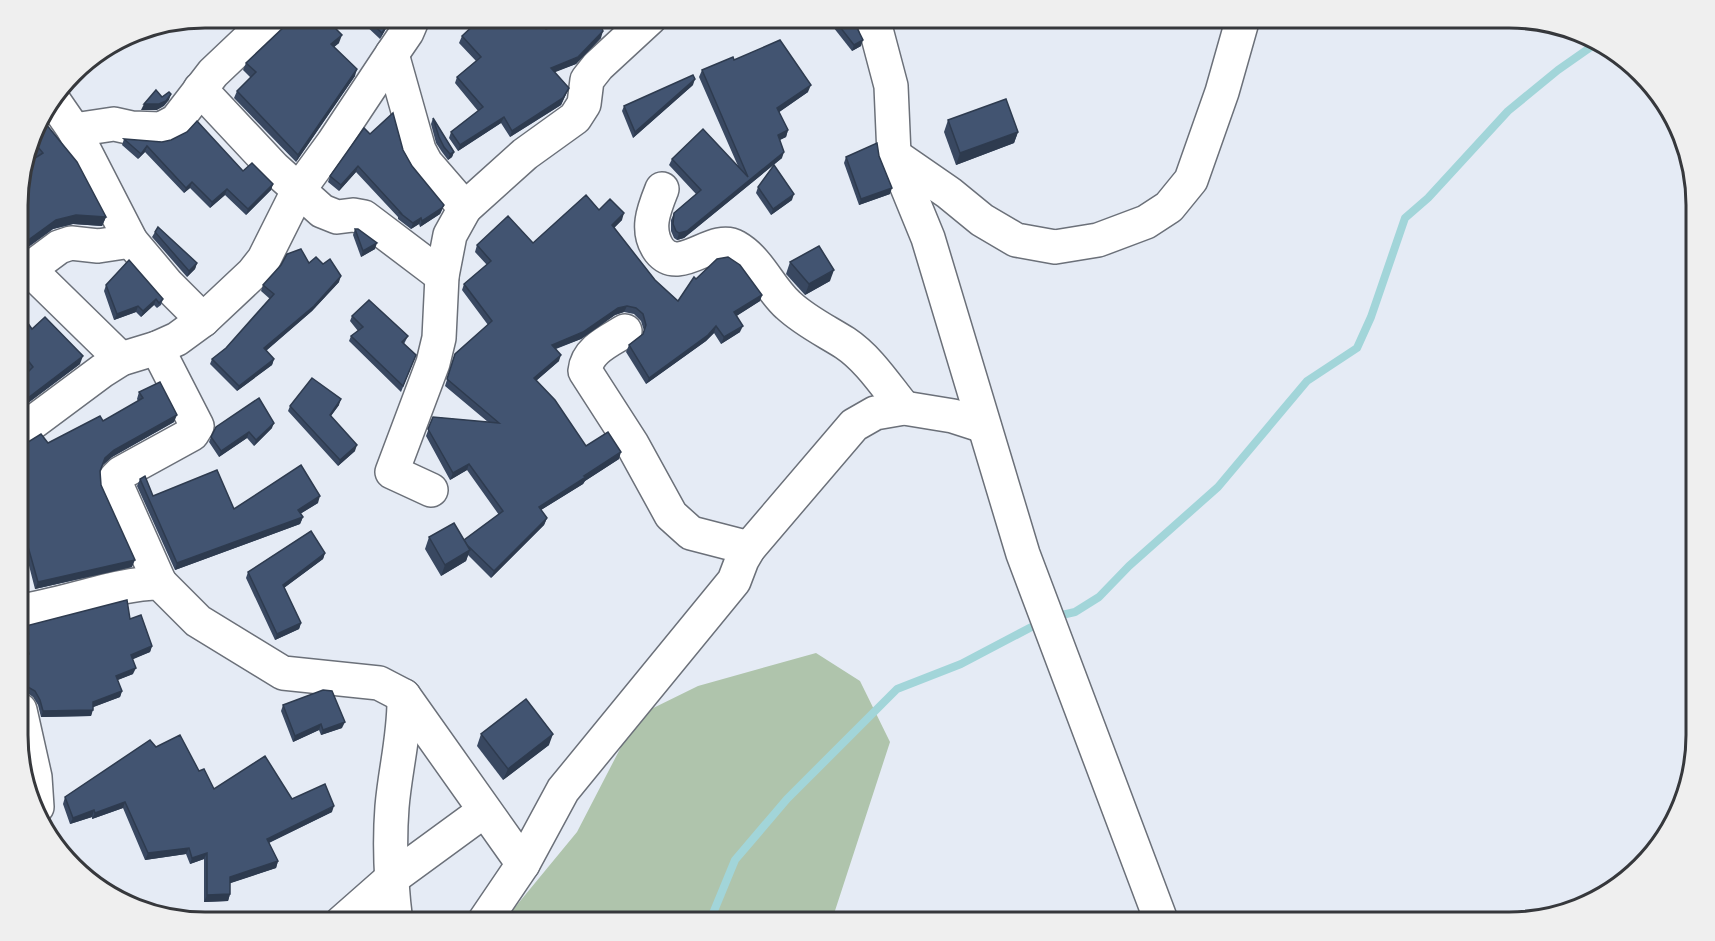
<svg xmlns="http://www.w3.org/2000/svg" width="1715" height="941" viewBox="0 0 1715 941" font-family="'Work Sans',sans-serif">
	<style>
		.green { fill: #afc4ac }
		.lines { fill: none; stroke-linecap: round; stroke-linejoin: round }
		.stream { stroke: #a2d5d9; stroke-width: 8 }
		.minor-casing { stroke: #6b7079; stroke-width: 36 }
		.minor { stroke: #fff; stroke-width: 33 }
		.wall { fill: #394861 }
		.shaded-wall { fill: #2e3b4f }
		.building { fill: #425471; stroke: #2e3b4f; stroke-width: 1.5 }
		.rim { fill: none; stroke: #36383c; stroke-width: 3 }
	</style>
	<rect width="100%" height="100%" fill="#e5ebf5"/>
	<!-- green -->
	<polygon class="green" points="816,653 860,681 890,742 831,923 502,923 577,832 637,716 698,686"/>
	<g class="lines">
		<!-- stream -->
		<g class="stream">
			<polyline points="1053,617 1075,612 1099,597 1129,566 1218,487 1307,381 1357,348 1371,317 1405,218 1428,198 1508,111 1558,70 1598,42"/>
			<polyline points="709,923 735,860 787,799 897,689 961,664 1041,622"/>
		</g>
		<defs>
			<g id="minor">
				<polyline points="873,18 891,86 894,155 928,238 1023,554 1162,923"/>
				<polyline points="392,54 419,150 426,163 465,208 450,235 442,276 439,338 433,363 392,472 431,490"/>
				<polyline points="200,89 274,168 322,211 337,217 353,215 364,217 442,276"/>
				<polyline points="54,101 74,130 131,241 168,285 203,320"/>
				<polyline points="74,130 114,124 132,128 161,129 176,121 213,73 271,18"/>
				<polyline points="894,155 949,193 982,220 1016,240 1055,247 1098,240 1146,222 1169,207 1191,180 1222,92 1243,18"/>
				<path d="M662,189C654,209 645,230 659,250C680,277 713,233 736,247C759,260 769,288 788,305C805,321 826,331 845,343C869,359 886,386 904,408"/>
				<polyline points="465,208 525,154 575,118 584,104 587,80 598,66 650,18"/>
				<polyline points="29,269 121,359"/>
				<polyline points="20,276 59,247 71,243 98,246 131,241"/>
				<path d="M625,331C609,341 587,350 585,371L632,444L671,515L691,533L749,548"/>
				<polyline points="157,348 197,426 192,434 121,473 116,478 116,484 160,583"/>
				<polyline points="20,432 102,371 121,359 157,348 177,339 203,320 253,273 264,259 298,191 333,143 392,54 407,32 413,18"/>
				<path d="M20,611C65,605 116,583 160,583L198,621L283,673L379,683L404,696L523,864"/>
				<polyline points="20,710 35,777 37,807"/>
				<polyline points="341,923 391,879 484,811"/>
				<path d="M396,923C391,884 389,846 392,807C395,770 405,734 404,696"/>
				<polyline points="483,923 523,864 563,790 734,581 742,560 749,548 854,425 875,413 904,408 953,416 984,426"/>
			</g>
		</defs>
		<!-- minor casing -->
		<use href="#minor" class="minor-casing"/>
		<!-- minor -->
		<use href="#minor" class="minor"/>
	</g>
	<!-- wall -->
	<g class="wall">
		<polygon points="289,18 325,18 339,43 334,47 355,76 296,162 234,98 237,91 251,78 243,70 246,63 287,24"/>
		<polygon points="353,18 392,18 380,39 363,23 358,27"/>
		<polygon points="472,18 536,18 546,29 601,38 576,64 554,72 566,94 561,105 510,137 501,123 458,151 449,138 451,132 478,111 455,83 457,77 476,61 459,43 462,36 475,24"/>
		<polygon points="826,18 852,18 861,46 852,51"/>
		<polygon points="126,37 124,43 108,58 102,52"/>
		<polygon points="734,60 808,92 779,112 788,130 786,137 780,140 782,158 684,238 677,240 674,238 671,231 671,220 674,213 696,194 669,165 672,159 738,166 699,77 702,70"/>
		<polygon points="693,85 633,138 622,111 624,106"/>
		<polygon points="433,118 454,152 452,157 448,160 442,152 436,143 431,124"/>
		<polygon points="948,120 1018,132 1014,143 956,165 944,132"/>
		<polygon points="37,122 106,217 102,226 73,224 53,229 20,253 20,181 36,158 29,150"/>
		<polygon points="370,134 403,150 412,166 442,210 440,214 420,227 419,224 411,229 398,219 398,217 356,172 339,191 328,182 330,176"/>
		<polygon points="124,139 243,171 273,184 271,190 246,215 225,195 210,208 190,188 184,193 145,152 138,159 122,145"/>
		<polygon points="879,156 890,194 859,205 844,163 846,157"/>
		<polygon points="758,187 792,200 771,215 756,193"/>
		<polygon points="599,210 622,220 614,228 655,280 678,301 696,279 762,295 760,301 736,316 740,332 721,344 714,333 706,341 646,384 626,352 629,345 643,334 644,331 641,321 634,314 624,312 615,315 581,339 556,349 559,361 536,381 586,446 619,459 585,481 583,484 541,510 547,518 544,525 491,578 468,555 466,561 441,576 425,549 429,537 464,540 499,515 467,470 450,480 426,436 433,417 488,422 445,386 455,354 488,325 462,290 464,284 487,265 475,252 477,245 533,243"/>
		<polygon points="355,229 375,249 361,257 353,235"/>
		<polygon points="155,232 197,263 195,269 187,277 152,237"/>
		<polygon points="790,262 830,281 805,295 786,274"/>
		<polygon points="309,263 339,282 312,311 266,351 274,359 272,365 237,391 210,364 212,359 226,348 270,299 261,291 263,285"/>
		<polygon points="106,285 163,299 161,305 157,308 154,305 141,317 136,312 114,320 104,291"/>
		<polygon points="20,312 32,329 80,364 20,409 20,380 28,372 20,361"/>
		<polygon points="352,316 408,336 404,344 416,355 401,392 349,341 351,336 358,331 350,321"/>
		<polygon points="139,392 174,422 112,457 103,465 100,472 101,485 132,567 35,589 25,550 20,552 20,470 22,469 20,465 20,443 48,443 103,421 138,401 137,399"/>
		<polygon points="339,405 331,416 355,451 338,466 288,411 290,406"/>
		<polygon points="272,428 254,446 247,438 219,457 209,442 211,437"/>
		<polygon points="140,479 153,496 234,509 318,503 300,514 303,517 300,524 175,570 137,486"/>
		<polygon points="325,553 323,559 284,588 301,623 299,629 275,640 246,578 248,572"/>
		<polygon points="130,619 152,646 150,652 132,659 133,674 117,680 122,691 120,697 93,707 91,716 41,717 38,705 33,697 26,692 20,692 20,657 26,655 20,633 22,627"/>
		<polygon points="283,705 342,728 321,735 319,730 293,742 281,711"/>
		<polygon points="481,734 549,745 503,780 477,746"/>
		<polygon points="156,747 199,771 214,789 292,799 332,812 269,843 278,861 276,868 230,883 230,894 228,901 204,902 204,859 190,864 186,854 145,860 123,808 92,819 92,817 70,824 63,804 65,797"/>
	</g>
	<!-- shaded-wall -->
	<g class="shaded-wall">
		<polygon points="364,18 365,18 363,23 358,27 360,21"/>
		<polygon points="391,18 392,18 380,39 382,33"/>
		<polygon points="603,31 601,38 576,64 548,75 551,68"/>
		<polygon points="342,35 339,43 328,52 331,44"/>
		<polygon points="126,37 124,43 108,58 110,52"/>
		<polygon points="863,40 861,46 852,51 854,45"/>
		<polygon points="357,69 355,76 296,162 298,155"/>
		<polygon points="695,79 693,85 633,138 635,132"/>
		<polygon points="811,85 808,92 775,115 777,108"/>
		<polygon points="569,88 561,105 510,137 512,131"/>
		<polygon points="171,94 169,100 164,106 157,110 141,110 144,104"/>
		<polygon points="504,117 501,123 458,151 460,145"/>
		<polygon points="788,130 786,137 775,142 778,135"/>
		<polygon points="1018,132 1014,143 956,165 960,153"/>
		<polygon points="147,146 145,152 138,159 141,154"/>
		<polygon points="454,152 452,157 448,160 450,154"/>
		<polygon points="784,152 782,158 684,238 677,240 679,233"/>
		<polygon points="358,166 356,172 339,191 341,185"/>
		<polygon points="192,182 190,188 184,193 186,188"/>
		<polygon points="273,184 271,190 246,215 248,209"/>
		<polygon points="892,188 890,194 859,205 861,199"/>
		<polygon points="227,189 225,195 210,208 212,202"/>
		<polygon points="794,194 792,200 771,215 773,209"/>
		<polygon points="444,205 440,214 420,227 422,221"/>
		<polygon points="624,213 622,220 610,232 612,225"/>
		<polygon points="76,215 106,217 102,226 73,224 53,229 20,253 20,246 56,220"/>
		<polygon points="421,218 419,224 411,229 413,223"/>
		<polygon points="377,243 375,249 361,257 363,251"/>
		<polygon points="197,263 195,269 187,277 189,271"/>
		<polygon points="834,270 830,281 805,295 809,284"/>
		<polygon points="341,276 339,282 312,311 262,354 264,348"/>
		<polygon points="762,295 760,301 732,319 734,312"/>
		<polygon points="156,299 154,305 141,317 143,311"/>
		<polygon points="138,306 136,312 114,320 117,314"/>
		<polygon points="627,306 624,312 615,315 581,339 549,351 552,345 618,308"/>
		<polygon points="716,326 714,333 706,341 646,384 649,378"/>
		<polygon points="743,326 740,332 721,344 724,337"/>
		<polygon points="561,355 559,361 531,385 534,378"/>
		<polygon points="83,356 80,364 20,409 20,404"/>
		<polygon points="274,359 272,365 237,391 239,386"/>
		<polygon points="341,399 339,405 327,421 330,415"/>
		<polygon points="177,415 174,422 112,457 103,465 105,458 114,450"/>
		<polygon points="274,423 272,428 254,446 256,440"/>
		<polygon points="249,432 247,438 219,457 221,451"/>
		<polygon points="357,445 355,451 338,466 340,460"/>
		<polygon points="621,452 619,459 585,481 583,484 536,513 539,507"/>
		<polygon points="469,464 467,470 450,480 453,473"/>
		<polygon points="320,496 318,503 295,517 298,510"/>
		<polygon points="303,517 300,524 175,570 177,563"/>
		<polygon points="547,518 544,525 491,578 494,571"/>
		<polygon points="27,543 25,550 20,552 20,546"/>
		<polygon points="470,550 466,561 441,576 445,565"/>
		<polygon points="325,553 323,559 281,590 283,585"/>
		<polygon points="135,560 132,567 35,589 38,582"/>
		<polygon points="301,623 299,629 275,640 277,634"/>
		<polygon points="152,646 150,652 129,661 131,655"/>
		<polygon points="136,668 133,674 113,682 116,676"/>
		<polygon points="20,686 28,687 26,692 20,692"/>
		<polygon points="122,691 120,697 91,708 93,702"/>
		<polygon points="93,710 91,716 41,717 43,711"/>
		<polygon points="345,722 342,728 321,735 323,730"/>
		<polygon points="321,724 319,730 293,742 295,736"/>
		<polygon points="553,734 549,745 503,780 508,769"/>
		<polygon points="125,802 123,808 92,819 95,813"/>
		<polygon points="334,806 332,812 264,845 267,839"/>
		<polygon points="94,810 92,817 70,824 73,818"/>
		<polygon points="189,848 186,854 145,860 148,853"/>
		<polygon points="207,853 204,859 190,864 192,858"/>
		<polygon points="278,861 276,868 228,884 230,877"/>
		<polygon points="230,894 228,901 204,902 207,895"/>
	</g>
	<!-- building -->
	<g class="building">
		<polygon points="290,18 325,18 342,35 331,44 357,69 298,155 237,91 256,72 246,63 287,24"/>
		<polygon points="366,18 391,18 382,33"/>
		<polygon points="478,18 536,18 546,29 571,18 598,18 603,31 578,57 551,68 569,88 563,98 512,131 504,117 460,145 451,132 483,107 457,77 481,57 462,36 479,20"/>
		<polygon points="833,18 852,18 863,40 854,45"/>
		<polygon points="126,37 110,52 107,49"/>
		<polygon points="780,40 811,85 777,108 788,130 778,135 784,152 687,231 679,233 676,231 673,224 674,213 701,190 672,159 703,129 748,177 702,70 733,57 734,60"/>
		<polygon points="693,75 695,79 635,132 624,106"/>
		<polygon points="156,90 162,97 169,92 171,94 166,101 159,104 144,104"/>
		<polygon points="1006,99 1018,132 960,153 948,120"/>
		<polygon points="393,113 403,150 412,166 444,205 442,208 422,221 421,218 413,223 400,213 401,213 358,166 341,185 330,176 364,128 370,134"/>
		<polygon points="41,118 77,162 106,217 76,215 56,220 20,246 20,181 24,165 43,153 32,140 37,122"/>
		<polygon points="433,118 454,152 450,154 444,147 439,137"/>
		<polygon points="197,121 243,171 252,163 273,184 248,209 227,189 212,202 192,182 186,188 147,146 141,154 124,139 162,142 171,140 187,132"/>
		<polygon points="877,143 879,156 892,188 861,199 846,157"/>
		<polygon points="774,165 794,194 773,209 758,187"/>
		<polygon points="586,195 599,210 610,199 624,213 612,225 655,280 678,301 694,277 696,279 717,259 728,257 740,265 762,295 734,312 743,326 724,337 716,326 708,335 649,378 629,345 643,334 646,325 643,314 636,308 627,306 618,308 583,332 552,345 561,355 534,378 555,400 586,446 608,432 621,452 584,476 586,477 539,507 547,518 494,571 467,545 464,540 503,511 469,464 453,473 428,429 433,417 499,423 447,379 455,354 492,321 464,284 491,261 477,245 508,216 533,243"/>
		<polygon points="158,227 197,263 189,271 155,232"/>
		<polygon points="355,229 358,229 377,243 363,251"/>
		<polygon points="819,246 834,270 809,284 790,262"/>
		<polygon points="301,249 309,263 316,257 323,264 330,259 341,276 314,306 264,348 274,359 239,386 212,359 226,348 274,294 263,285 281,265 287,254"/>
		<polygon points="129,260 163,299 159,303 156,299 143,311 138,306 117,314 106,285"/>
		<polygon points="369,300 408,336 402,342 416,355 403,386 351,336 363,327 352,316"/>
		<polygon points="20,312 32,329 45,317 83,356 20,404 20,380 33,367 20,350"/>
		<polygon points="312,378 341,399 330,415 357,445 340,460 290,406"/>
		<polygon points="160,382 177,415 114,450 105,458 100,471 101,485 135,560 38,582 27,543 20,546 20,518 21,517 20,513 20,470 27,467 20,454 20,443 25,444 41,434 48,443 100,416 103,421 143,398 139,392"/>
		<polygon points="259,398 274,423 256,440 249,432 221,451 211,437 216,427"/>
		<polygon points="301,465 320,496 298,510 303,517 177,563 140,479 145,476 153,496 217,470 234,509"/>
		<polygon points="454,523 470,550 445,565 429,537"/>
		<polygon points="311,531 325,553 283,585 301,623 277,634 248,572"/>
		<polygon points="127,600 130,619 141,615 152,646 131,655 136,668 116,676 122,691 93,702 93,710 43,711 40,700 35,691 28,687 20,686 20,657 29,654 22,627"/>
		<polygon points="323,690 332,691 345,722 323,730 321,724 295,736 283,705"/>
		<polygon points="526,699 553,734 508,769 481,734"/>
		<polygon points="180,735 199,771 204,769 214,789 265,756 292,799 325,784 334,806 267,839 278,861 230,877 230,894 207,895 207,853 192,858 189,848 148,853 125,802 95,813 94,810 73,818 65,797 150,740 156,747"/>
	</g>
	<!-- crop -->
	<path d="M0 0H1715V941H0ZM205 28H1509A177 177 0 0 1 1686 205V735A177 177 0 0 1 1509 912H205A177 177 0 0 1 28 735V205A177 177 0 0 1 205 28Z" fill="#efefef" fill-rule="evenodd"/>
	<path class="rim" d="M205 28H1509A177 177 0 0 1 1686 205V735A177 177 0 0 1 1509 912H205A177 177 0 0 1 28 735V205A177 177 0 0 1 205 28Z"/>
</svg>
